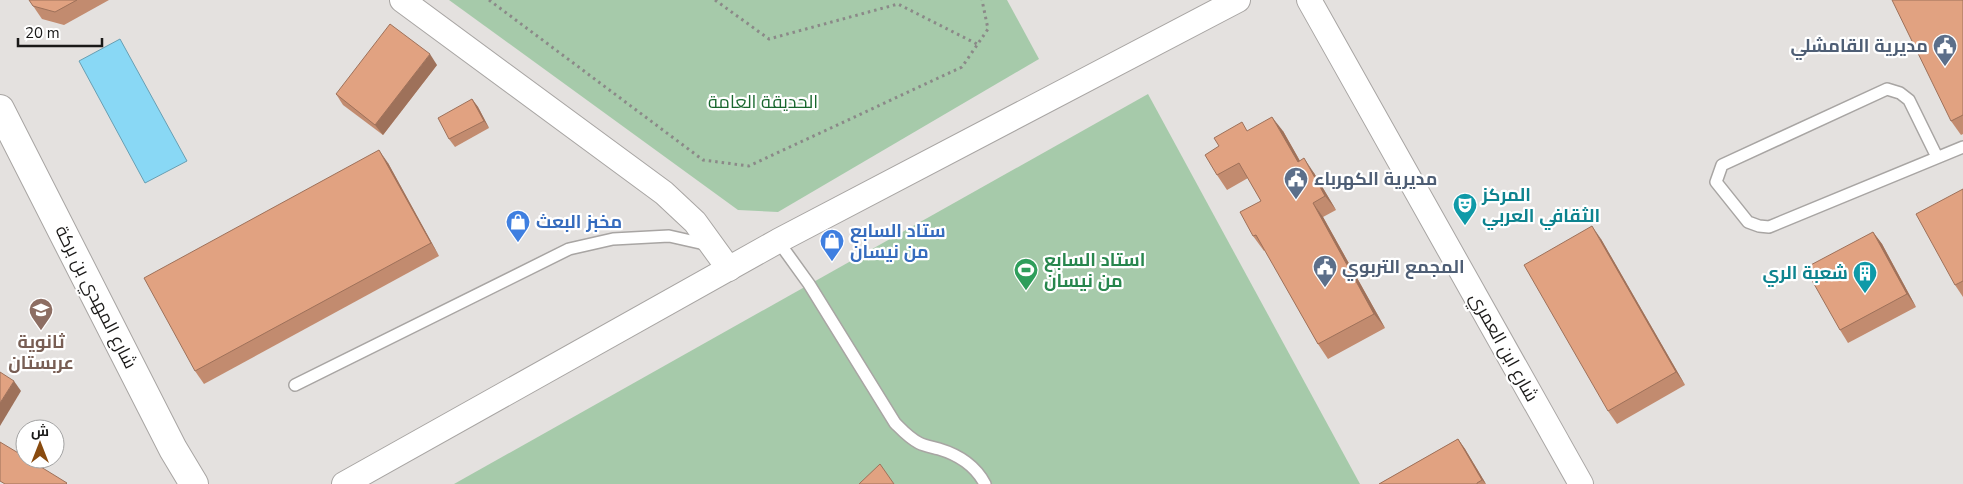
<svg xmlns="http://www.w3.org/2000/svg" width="1963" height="484" viewBox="0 0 1963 484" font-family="'Nunito Sans',Cairo,sans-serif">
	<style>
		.green { fill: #a6caaa }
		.water { fill: #89d8f5; stroke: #689fb3 }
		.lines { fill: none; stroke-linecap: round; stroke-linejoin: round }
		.service-casing { stroke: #a8a5a3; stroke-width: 14 }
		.minor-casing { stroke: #a8a5a3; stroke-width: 26 }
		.tertiary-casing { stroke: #a8a5a3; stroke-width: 30 }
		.path { stroke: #8b8988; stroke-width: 3; stroke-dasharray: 2.5 4; stroke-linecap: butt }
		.service { stroke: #fff; stroke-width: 11 }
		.minor { stroke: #fff; stroke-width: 24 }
		.tertiary { stroke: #fff; stroke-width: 28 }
		.wall { fill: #c28b6f }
		.shaded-wall { fill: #9e715a }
		.building { fill: #e1a281; stroke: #9e715a }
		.labels { text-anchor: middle; stroke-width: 4.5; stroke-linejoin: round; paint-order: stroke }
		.service-label { font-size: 18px; font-weight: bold; fill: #4e5e75; stroke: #fff; text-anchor: start }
		.park-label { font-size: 18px; fill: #18672e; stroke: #fff }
		.culture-label { font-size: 18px; font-weight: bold; fill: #0d838f; stroke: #fff; text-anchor: start }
		.shop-label { font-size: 18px; font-weight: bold; fill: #366cbe; stroke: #fff; text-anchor: start }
		.leisure-label { font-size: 18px; font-weight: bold; fill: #27864d; stroke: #fff; text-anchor: start }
		.street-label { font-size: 18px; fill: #1a1918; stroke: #fff }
		.education-label { font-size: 18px; font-weight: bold; fill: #785e54; stroke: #fff }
	</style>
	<rect width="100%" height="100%" fill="#e4e1df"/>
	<!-- green -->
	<g class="green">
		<polygon points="449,0 1007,0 1039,59 778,212 738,210"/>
		<polygon points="1148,94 1360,484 454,484"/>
	</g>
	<!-- water -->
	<polygon class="water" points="120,39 187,161 145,183 79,61"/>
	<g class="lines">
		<defs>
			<g id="service">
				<polyline points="1937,157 1909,100 1900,93 1887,89 1722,165 1716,182 1748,222 1759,226 1769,227 1963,147"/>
				<path d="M778,241L809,284L895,423C903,431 909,438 919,443C925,446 932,447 939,449C959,455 975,465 985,484"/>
				<polyline points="295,385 569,249 613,239 669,236 709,245"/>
			</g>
			<g id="minor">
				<polyline points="402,0 664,193 695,222 729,269"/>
				<polyline points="1309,0 1581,484"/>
				<polyline points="344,484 778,241 1238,0"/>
			</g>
			<polyline id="tertiary" points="0,109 173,449 194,484"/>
		</defs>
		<!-- service casing -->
		<use href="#service" class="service-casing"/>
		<!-- minor casing -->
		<use href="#minor" class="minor-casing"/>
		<!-- tertiary casing -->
		<use href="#tertiary" class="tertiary-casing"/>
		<!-- path -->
		<g class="path">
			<polyline points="489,0 703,160 749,166 962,67 988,29 982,0"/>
			<polyline points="715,0 769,39 898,4 977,44"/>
		</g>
		<!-- service -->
		<use href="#service" class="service"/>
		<!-- minor -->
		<use href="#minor" class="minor"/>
		<!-- tertiary -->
		<use href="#tertiary" class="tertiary"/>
	</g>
	<!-- wall -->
	<g class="wall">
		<polygon points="29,0 109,0 64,25 42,19"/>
		<polygon points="1963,0 1963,134 1961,135 1951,121"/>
		<polygon points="437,65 383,135 343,105 336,94"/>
		<polygon points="472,99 478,107 489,128 455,147 449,139"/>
		<polygon points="1248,131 1283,131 1300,161 1314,173 1336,210 1323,217 1385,328 1328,359 1318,344 1265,250 1264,251 1253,236 1261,201 1248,178 1227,190 1217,175"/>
		<polygon points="388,163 439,256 204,384 195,371"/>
		<polygon points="1963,189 1963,297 1955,285"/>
		<polygon points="1873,232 1882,244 1916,307 1848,343 1840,330"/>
		<polygon points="1601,239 1685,385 1617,424 1608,411"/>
		<polygon points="1458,439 1465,449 1486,484 1379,484"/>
	</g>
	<!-- shaded-wall -->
	<g class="shaded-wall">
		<polygon points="430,54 437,65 383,135 375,125"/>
		<polygon points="472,99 478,107 489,128 484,121"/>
		<polygon points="1272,117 1283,131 1309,177 1298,162"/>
		<polygon points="379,150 388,163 439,256 431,243"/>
		<polygon points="1304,158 1314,173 1336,210 1325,196"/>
		<polygon points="1313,203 1323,217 1385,328 1374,314"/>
		<polygon points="1592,226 1601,239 1685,385 1676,372"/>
		<polygon points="1873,232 1882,244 1916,307 1907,294"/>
		<polygon points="14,381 21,391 0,426 0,403"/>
		<polygon points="1458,439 1465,449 1486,484 1482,480"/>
	</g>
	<!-- building -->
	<g class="building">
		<polygon points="29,0 77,0 55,12 33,6"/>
		<polygon points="1892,0 1963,0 1963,115 1951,121"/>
		<polygon points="390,24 430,54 375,125 336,94"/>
		<polygon points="472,99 484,121 449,139 438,118"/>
		<polygon points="1272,117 1298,162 1304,158 1325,196 1313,203 1374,314 1318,344 1256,235 1253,236 1240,212 1261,201 1239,163 1217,175 1205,155 1219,146 1214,138 1242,122 1247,131"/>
		<polygon points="379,150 431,243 195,371 144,278"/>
		<polygon points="1963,189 1963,281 1955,285 1916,214"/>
		<polygon points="1592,226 1676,372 1608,411 1524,265"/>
		<polygon points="1873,232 1907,294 1840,330 1805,268"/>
		<polygon points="0,372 14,381 0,403"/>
		<polygon points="1458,439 1482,480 1477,483 1477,484 1379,484"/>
		<polygon points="0,442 25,457 25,459 28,459 67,483 66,484 5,484 0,481"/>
		<polygon points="880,464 894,484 859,484"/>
	</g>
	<!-- icons -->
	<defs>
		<symbol id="civic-pin" viewBox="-11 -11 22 30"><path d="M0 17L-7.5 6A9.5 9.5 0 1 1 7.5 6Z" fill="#5c6f8a" stroke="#fff"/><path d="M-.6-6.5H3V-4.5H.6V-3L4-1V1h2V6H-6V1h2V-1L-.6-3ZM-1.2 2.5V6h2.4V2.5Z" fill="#fff"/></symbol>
		<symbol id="theatre-pin" viewBox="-11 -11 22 30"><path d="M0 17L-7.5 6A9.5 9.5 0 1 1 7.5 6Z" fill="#0f9aa8" stroke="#fff"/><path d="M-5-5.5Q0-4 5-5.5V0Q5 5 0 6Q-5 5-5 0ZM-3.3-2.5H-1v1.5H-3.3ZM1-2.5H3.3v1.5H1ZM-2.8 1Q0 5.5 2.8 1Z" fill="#fff"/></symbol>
		<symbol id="shop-pin" viewBox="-11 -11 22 30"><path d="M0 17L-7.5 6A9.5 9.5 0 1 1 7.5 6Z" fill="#3f7fe0" stroke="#fff"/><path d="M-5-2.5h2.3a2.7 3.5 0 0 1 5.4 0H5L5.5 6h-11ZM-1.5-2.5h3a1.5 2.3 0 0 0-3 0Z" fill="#fff"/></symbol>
		<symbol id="stadium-pin" viewBox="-11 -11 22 30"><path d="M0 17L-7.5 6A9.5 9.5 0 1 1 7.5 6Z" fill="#2e9e5b" stroke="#fff"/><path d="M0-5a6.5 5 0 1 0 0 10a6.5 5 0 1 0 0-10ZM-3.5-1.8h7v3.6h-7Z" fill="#fff"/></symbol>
		<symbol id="building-pin" viewBox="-11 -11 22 30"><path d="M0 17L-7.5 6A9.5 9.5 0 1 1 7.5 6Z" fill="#0f9aa8" stroke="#fff"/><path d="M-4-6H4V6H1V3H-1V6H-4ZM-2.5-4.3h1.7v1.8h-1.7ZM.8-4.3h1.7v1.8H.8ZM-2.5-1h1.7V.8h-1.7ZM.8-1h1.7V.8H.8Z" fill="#fff"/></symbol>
		<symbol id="school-pin" viewBox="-11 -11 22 30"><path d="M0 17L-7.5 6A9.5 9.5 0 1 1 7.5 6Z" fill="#8d6e63" stroke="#fff"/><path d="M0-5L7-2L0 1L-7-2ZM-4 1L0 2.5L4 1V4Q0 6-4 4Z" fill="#fff"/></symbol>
	</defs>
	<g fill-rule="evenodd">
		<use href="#civic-pin" x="1931" y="32" width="28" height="38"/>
		<use href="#civic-pin" x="1282" y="165" width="28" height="38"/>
		<use href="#theatre-pin" x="1451" y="191" width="28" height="38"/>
		<use href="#shop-pin" x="504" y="208" width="28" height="38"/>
		<use href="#shop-pin" x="818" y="227" width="28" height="38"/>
		<use href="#civic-pin" x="1311" y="253" width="28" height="38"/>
		<use href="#stadium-pin" x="1012" y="256" width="28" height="38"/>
		<use href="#building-pin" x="1851" y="259" width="28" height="38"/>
		<use href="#school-pin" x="27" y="296" width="28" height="38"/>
	</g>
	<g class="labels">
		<!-- service labels -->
		<g class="service-label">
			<text x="1928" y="52" text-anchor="end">مديرية القامشلي</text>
			<text x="1314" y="185">مديرية الكهرباء</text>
			<text x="1342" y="273">المجمع التربوي</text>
		</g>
		<!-- park labels -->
		<g class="park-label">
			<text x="763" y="108">الحديقة العامة</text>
		</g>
		<!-- culture labels -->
		<g class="culture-label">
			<text x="1482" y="201">المركز<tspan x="1482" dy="21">الثقافي العربي</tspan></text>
			<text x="1848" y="279" text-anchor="end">شعبة الري</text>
		</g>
		<!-- shop labels -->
		<g class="shop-label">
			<text x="536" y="228">مخبز البعث</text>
			<text x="850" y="237">ستاد السابع<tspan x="850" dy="21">من نيسان</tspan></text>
		</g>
		<!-- leisure labels -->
		<g class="leisure-label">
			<text x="1044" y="266">استاد السابع<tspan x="1044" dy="21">من نيسان</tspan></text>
		</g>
		<!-- street labels -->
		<g class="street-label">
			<text transform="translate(96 297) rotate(63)" y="6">شارع المهدي بن بركة</text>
			<text transform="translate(1504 347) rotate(61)" y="6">شارع ابن العمري</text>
		</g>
		<!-- education labels -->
		<g class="education-label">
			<text x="41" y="348">ثانوية<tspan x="41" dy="21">عربستان</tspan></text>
		</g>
	</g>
	<!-- north arrow -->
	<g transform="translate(40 444)"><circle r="24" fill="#ffffff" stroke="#a3a3a3"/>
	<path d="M0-4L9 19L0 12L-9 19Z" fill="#894b0f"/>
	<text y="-8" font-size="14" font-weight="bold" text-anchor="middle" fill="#1a1918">ش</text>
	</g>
	<!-- scale -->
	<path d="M18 38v8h84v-8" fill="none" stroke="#1a1918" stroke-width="2.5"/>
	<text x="25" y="38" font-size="15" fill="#1a1918" stroke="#ffffff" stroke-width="4" paint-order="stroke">20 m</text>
</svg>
